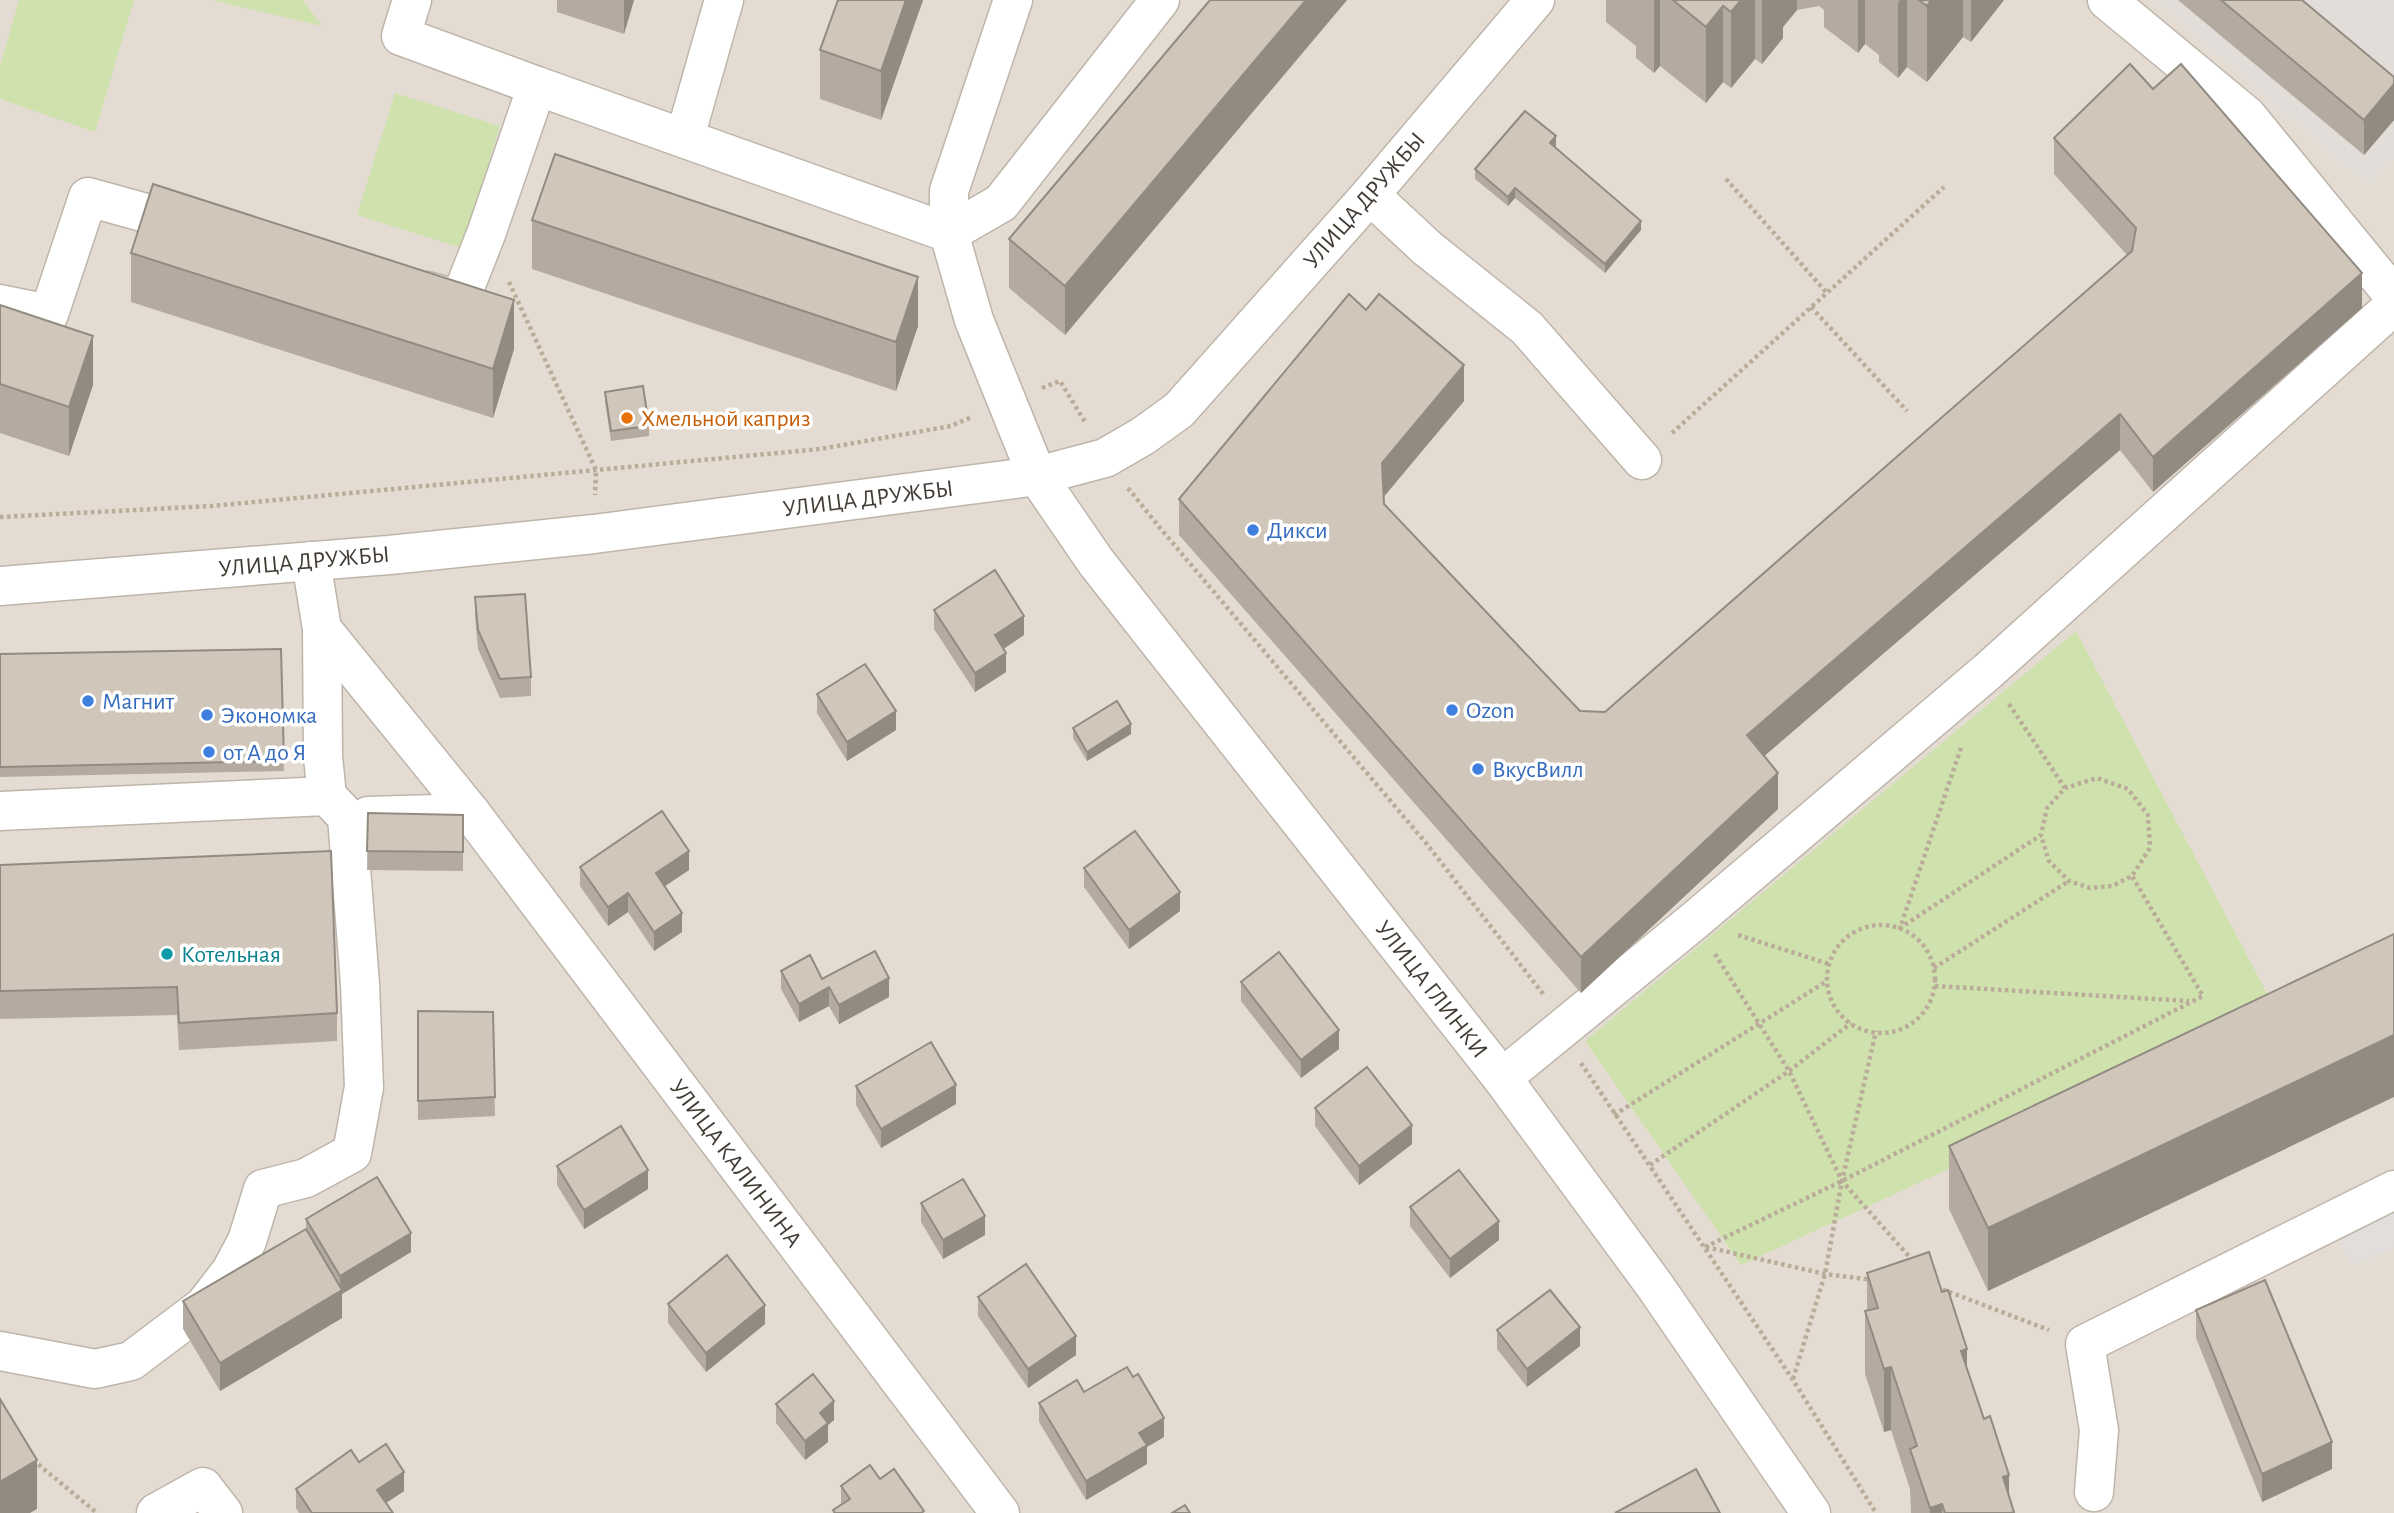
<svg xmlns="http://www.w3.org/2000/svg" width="2394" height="1513" viewBox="0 0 2394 1513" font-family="'Alegreya Sans',sans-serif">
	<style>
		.residential { fill: #e4dcd2 }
		.industrial { fill: #e2ddd8 }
		.green { fill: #cfe2ae }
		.parking { fill: #e1dedb }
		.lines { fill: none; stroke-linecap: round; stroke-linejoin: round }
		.minor-casing { stroke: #beb5aa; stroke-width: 41 }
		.path { stroke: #bbac99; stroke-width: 4.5; stroke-dasharray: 3.5 3.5; stroke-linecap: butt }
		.minor { stroke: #fff; stroke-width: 38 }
		.wall { fill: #b4aaa0 }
		.shaded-wall { fill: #928b82 }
		.building { fill: #d1c6ba; stroke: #928b82; stroke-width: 2 }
		.food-dot { fill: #e8710a; stroke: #fff; stroke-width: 2.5 }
		.shop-dot { fill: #3f7fe0; stroke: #fff; stroke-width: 2.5 }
		.culture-dot { fill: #0f9aa8; stroke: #fff; stroke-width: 2.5 }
		.labels { text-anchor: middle; stroke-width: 7; stroke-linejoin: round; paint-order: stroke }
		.street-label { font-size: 24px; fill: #413b34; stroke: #fff }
		.food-label { font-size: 24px; fill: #c56008; stroke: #fff; text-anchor: start }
		.shop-label { font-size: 24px; fill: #366cbe; stroke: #fff; text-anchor: start }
		.culture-label { font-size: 24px; fill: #0d838f; stroke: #fff; text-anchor: start }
	</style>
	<rect width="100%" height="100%" fill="#f0ebe3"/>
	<!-- residential -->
	<rect class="residential" x="0" y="0" width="2394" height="1513"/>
	<!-- industrial -->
	<polygon class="industrial" points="2154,0 2394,0 2394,161 2369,188"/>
	<!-- green -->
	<g class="green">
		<polygon points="19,0 134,0 95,132 0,99 0,66"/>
		<polygon points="211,0 303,0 322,26"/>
		<polygon points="395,93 500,126 462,248 357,215"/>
		<polygon points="2076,631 2279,1016 1741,1265 1585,1041"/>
	</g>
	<!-- parking -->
	<polygon class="parking" points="2394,1206 2394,1247 2353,1267 2337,1234"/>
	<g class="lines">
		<defs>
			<g id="minor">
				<polyline points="412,0 401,36 537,86"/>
				<polyline points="1013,0 949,191 949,233 974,320 1037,476 1096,562 1502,1078 1655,1286 1811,1513"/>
				<polyline points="2107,0 2247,116 2394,296"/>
				<polyline points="685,137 724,0"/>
				<polyline points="1370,195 1427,248 1527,328 1642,460"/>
				<polyline points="427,291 460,300 486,234 537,86 949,233 1001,203 1160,0"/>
				<polyline points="0,304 49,314 88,197 193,226"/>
				<polyline points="0,586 389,555 594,534 1037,476 1105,458 1143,436 1179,410 1370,195 1535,0"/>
				<polyline points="322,629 471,813 1000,1513"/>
				<polyline points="0,811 327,796"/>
				<polyline points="368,816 471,813"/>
				<polyline points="1502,1078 1694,921 1988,671 2390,309 2394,309"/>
				<polyline points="0,1351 95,1369 131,1361 204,1306 231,1271 247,1241 263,1189 306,1178 352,1153 364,1087 360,984 347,817 327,796 323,757 322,629 311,561"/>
				<polyline points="2094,1492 2099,1430 2085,1344 2394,1190"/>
				<polyline points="156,1513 203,1487 223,1513"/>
			</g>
		</defs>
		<!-- minor casing -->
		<use href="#minor" class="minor-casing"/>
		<!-- path -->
		<g class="path">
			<polyline points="1726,179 1827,293"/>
			<polyline points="509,282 596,470 595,495"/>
			<polyline points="1811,307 1907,411"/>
			<polyline points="1042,388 1060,381 1085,422"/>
			<polyline points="1672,433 1944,187"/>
			<polyline points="1128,488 1160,528 1426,843 1544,995"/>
			<polyline points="0,517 212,506 820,449 951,426 972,417"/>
			<polyline points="2009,704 2065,788"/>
			<polyline points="1961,748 1900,928 2041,835 2047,808 2065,788 2097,778 2128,789 2148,815 2150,848 2132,876 2112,886 2090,888 2069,881 2049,861 2041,835"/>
			<circle cx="1881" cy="979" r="54"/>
			<polyline points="1738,935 1829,964"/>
			<polyline points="1715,954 1789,1071 1842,1181 1914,1262"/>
			<polyline points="1934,968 2069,881"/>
			<polyline points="1935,986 2189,1001"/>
			<polyline points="1581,1063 1793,1380 1876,1513"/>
			<polyline points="1614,1115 1827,981"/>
			<polyline points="1650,1165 1789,1071 1851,1023"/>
			<polyline points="1705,1247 1842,1181 2203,996 2132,876"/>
			<polyline points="1706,1247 1825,1274 1873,1280"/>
			<polyline points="1936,1287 2049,1330"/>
			<polyline points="1793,1379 1825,1274 1842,1181 1876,1031"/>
			<polyline points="33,1460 97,1513"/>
		</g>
		<!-- minor -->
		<use href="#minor" class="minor"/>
	</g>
	<!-- wall -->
	<g class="wall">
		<polygon points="557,0 634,0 624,34 557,12"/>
		<polygon points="838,0 923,0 881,120 820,99 820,50"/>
		<polygon points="1210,0 1347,0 1065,335 1009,288 1009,239"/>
		<polygon points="1606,0 2004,0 1971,42 1963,37 1927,82 1907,67 1898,78 1879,62 1879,55 1865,44 1858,53 1824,27 1824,10 1819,6 1797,10 1783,27 1783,38 1762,64 1755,59 1731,88 1723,82 1706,103 1660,66 1654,73 1636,58 1636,46 1606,22"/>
		<polygon points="2178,0 2302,0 2394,77 2394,120 2364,155"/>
		<polygon points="2054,138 2362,308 2153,492 2120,450 1764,756 1778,809 1581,993 1179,535 1179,499 1366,310 1464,401 1383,496 1384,504 1580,711 1605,712 2127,255 2054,174"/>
		<polygon points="1556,146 1555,147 1641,230 1605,273 1515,198 1508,206 1475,179 1475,169"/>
		<polygon points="532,220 918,326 896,391 532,269"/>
		<polygon points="131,253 514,349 493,418 131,302"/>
		<polygon points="0,305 93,385 69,456 0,433"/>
		<polygon points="605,392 649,426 649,436 611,441 605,401"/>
		<polygon points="475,597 531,677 531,696 500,698 478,649 475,616"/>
		<polygon points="934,610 1024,635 1004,649 1006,672 975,692 934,629"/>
		<polygon points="281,649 284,771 0,777 0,654"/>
		<polygon points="817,694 896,730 847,761 817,713"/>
		<polygon points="1073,728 1131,734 1087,761 1073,738"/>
		<polygon points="368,813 463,815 463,871 367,870"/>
		<polygon points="0,865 337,1013 337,1041 179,1050 177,1015 0,1019"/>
		<polygon points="580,867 689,870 665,886 682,932 654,951 628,912 608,926 580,886"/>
		<polygon points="1084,868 1180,911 1129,949 1084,887"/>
		<polygon points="2394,934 1988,1291 1949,1209 1949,1146"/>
		<polygon points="781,971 822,979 889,997 839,1024 829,1006 799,1022 781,989"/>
		<polygon points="1241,982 1339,1049 1301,1078 1241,1001"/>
		<polygon points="418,1011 493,1012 495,1116 418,1120"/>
		<polygon points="856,1086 956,1104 881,1148 856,1105"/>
		<polygon points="1315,1108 1412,1144 1359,1185 1315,1126"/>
		<polygon points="557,1166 648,1189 584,1229 557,1185"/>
		<polygon points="921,1203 985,1235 943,1259 921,1222"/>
		<polygon points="1410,1207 1499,1240 1450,1278 1410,1226"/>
		<polygon points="306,1219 411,1252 342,1294 342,1318 220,1391 183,1329 183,1301 306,1229"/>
		<polygon points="1867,1273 1967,1369 2014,1513 1911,1513 1910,1489 1891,1430 1884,1432 1865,1374 1865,1311 1867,1311"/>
		<polygon points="978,1297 1076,1355 1028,1388 978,1316"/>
		<polygon points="668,1304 765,1324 706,1372 668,1323"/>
		<polygon points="2196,1310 2332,1469 2262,1502 2196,1338"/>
		<polygon points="1497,1330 1580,1346 1527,1387 1497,1349"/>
		<polygon points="1039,1403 1164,1437 1147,1447 1147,1464 1086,1500 1039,1422"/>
		<polygon points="776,1404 834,1420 828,1425 828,1442 805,1460 776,1423"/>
		<polygon points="359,1462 404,1491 386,1503 393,1513 299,1513 296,1508 296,1489"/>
		<polygon points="880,1479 924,1513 833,1513 833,1510 841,1505 841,1486"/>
	</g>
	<!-- shaded-wall -->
	<g class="shaded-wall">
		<polygon points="624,0 634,0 624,34"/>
		<polygon points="906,0 923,0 881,120 881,71"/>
		<polygon points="1306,0 1347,0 1065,335 1065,286"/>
		<polygon points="1654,0 1660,0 1660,66 1654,73"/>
		<polygon points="1741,0 1755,0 1755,59 1731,88 1731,12"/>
		<polygon points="1762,0 1797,0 1797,10 1783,27 1783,38 1762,64"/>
		<polygon points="1858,0 1865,0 1865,44 1858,53"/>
		<polygon points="1900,0 1907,0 1907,67 1898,78 1898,2"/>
		<polygon points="1931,0 1963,0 1963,37 1927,82 1927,6"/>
		<polygon points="1971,0 2004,0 1971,42"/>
		<polygon points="1723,6 1723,82 1706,103 1706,27"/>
		<polygon points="2394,84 2394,120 2364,155 2364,120"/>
		<polygon points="1556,136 1556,146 1550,153 1550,143"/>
		<polygon points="1515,188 1515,198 1508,206 1508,197"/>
		<polygon points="1641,221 1641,230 1605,273 1605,264"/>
		<polygon points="2362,273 2362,308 2153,492 2153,457"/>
		<polygon points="918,277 918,326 896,391 896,342"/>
		<polygon points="514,300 514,349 493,418 493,369"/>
		<polygon points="93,336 93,385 69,456 69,407"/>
		<polygon points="1464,365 1464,401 1382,499 1382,463"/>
		<polygon points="2120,414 2120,450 1747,771 1747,735"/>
		<polygon points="1024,616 1024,635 995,654 995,635"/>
		<polygon points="1006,653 1006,672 975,692 975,673"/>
		<polygon points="896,711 896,730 847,761 847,742"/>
		<polygon points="1131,724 1131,734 1087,761 1087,752"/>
		<polygon points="1778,773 1778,809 1581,993 1581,957"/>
		<polygon points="689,851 689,870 656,892 656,873"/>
		<polygon points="1180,892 1180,911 1129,949 1129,930"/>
		<polygon points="628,893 628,912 608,926 608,907"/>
		<polygon points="682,913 682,932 654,951 654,932"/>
		<polygon points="889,978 889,997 839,1024 839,1005"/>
		<polygon points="829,987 829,1006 799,1022 799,1004"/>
		<polygon points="1339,1030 1339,1049 1301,1078 1301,1060"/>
		<polygon points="2394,1035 2394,1097 1988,1291 1988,1228"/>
		<polygon points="956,1085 956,1104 881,1148 881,1129"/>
		<polygon points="1412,1125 1412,1144 1359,1185 1359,1166"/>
		<polygon points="648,1170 648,1189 584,1229 584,1210"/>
		<polygon points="985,1216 985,1235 943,1259 943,1240"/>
		<polygon points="1499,1221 1499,1240 1450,1278 1450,1259"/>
		<polygon points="411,1233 411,1252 342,1294 342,1318 220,1391 220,1363 340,1292 340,1276"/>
		<polygon points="765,1305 765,1324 706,1372 706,1353"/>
		<polygon points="1580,1327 1580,1346 1527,1387 1527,1369"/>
		<polygon points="1076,1336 1076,1355 1028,1388 1028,1369"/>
		<polygon points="1967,1349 1967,1411 1961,1351"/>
		<polygon points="1891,1367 1891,1430 1884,1432 1884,1369"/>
		<polygon points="834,1401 834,1420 828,1425 828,1442 805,1460 805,1441 820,1413"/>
		<polygon points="1164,1418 1164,1437 1147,1447 1147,1464 1086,1500 1086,1481 1139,1433"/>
		<polygon points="2332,1442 2332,1469 2262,1502 2262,1474"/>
		<polygon points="37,1460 37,1509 30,1513 0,1513 0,1482"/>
		<polygon points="404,1472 404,1491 377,1509 377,1490"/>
		<polygon points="2009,1475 2009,1513 2003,1477"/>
		<polygon points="1942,1504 1942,1513 1930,1513 1930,1508"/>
	</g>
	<!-- building -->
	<g class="building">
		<polygon points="838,0 906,0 881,71 820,50"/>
		<polygon points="1210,0 1306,0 1065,286 1009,239"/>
		<polygon points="1673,0 1741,0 1731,12 1723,6 1706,27"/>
		<polygon points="1919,0 1931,0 1927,6"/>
		<polygon points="2221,0 2302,0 2394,77 2394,84 2364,120"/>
		<polygon points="2130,64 2153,89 2181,64 2362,273 2153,457 2120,414 1747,735 1778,773 1581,957 1179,499 1349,294 1366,310 1379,294 1464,365 1382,463 1384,504 1580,711 1605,712 2132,251 2136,228 2054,138"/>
		<polygon points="1525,111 1556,136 1550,143 1641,221 1605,264 1515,188 1508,197 1475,169"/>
		<polygon points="555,154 918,277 896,342 532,220"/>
		<polygon points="153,184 514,300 493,369 131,253"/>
		<polygon points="0,305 93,336 69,407 0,384"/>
		<polygon points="643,386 649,426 611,431 605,392"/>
		<polygon points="995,570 1024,616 995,635 1006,653 975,673 934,610"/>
		<polygon points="525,594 531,677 500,679 478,630 475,597"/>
		<polygon points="281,649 284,761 0,767 0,654"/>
		<polygon points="865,664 896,711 847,742 817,694"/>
		<polygon points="1117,701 1131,724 1087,752 1073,728"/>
		<polygon points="662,811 689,851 656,873 682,913 654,932 628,893 608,907 580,867"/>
		<polygon points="368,813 463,815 463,852 367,851"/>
		<polygon points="1135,831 1180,892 1129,930 1084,868"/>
		<polygon points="331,851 337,1013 179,1023 177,987 0,991 0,865"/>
		<polygon points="2394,934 2394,1035 1988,1228 1949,1146"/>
		<polygon points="875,951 889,978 839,1005 829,987 799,1004 781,971 810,955 822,979"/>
		<polygon points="1279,952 1339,1030 1301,1060 1241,982"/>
		<polygon points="418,1011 493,1012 495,1097 418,1101"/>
		<polygon points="931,1042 956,1085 881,1129 856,1086"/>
		<polygon points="1367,1067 1412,1125 1359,1166 1315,1108"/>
		<polygon points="621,1126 648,1170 584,1210 557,1166"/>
		<polygon points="1459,1170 1499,1221 1450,1259 1410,1207"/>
		<polygon points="377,1177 411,1233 340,1276 306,1219"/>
		<polygon points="963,1179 985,1216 943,1240 921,1203"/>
		<polygon points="306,1229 342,1290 220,1363 183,1301"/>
		<polygon points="1929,1252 1942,1292 1948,1290 1967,1349 1961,1351 1984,1419 1990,1416 2009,1475 2003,1477 2014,1512 2010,1513 1945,1513 1942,1504 1930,1508 1910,1449 1917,1446 1891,1367 1884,1369 1865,1311 1878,1308 1867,1273"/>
		<polygon points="727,1255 765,1305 706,1353 668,1304"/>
		<polygon points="1026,1264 1076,1336 1028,1369 978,1297"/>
		<polygon points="2265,1280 2332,1442 2262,1474 2196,1310"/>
		<polygon points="1550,1290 1580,1327 1527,1369 1497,1330"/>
		<polygon points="1127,1367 1133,1377 1138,1374 1164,1418 1139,1433 1147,1445 1086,1481 1039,1403 1077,1380 1084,1392"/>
		<polygon points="813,1374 834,1401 820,1413 828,1423 805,1441 776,1404"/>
		<polygon points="0,1399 37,1460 0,1482"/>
		<polygon points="386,1444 404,1472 377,1490 393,1513 312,1513 296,1489 351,1450 359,1462"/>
		<polygon points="870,1465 880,1479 894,1469 924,1511 921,1513 835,1513 833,1510 850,1499 841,1486"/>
		<polygon points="1696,1469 1720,1513 1615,1513"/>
		<polygon points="1185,1505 1190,1513 1172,1513"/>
	</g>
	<!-- markers -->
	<circle class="food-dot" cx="627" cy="418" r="7"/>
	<g class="shop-dot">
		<circle cx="1253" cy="530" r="7"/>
		<circle cx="88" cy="701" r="7"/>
		<circle cx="1452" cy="710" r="7"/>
		<circle cx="207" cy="715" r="7"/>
		<circle cx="209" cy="752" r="7"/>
		<circle cx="1478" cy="769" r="7"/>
	</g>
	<circle class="culture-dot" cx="167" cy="954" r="7"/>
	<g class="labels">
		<!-- street labels -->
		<g class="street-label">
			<text transform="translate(1364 200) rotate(-49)" y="8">УЛИЦА ДРУЖБЫ</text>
			<text transform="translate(868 498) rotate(-7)" y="8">УЛИЦА ДРУЖБЫ</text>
			<text transform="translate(304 561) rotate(-5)" y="8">УЛИЦА ДРУЖБЫ</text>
			<text transform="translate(1432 989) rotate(52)" y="8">УЛИЦА ГЛИНКИ</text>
			<text transform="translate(736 1163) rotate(53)" y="8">УЛИЦА КАЛИНИНА</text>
		</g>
		<!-- food labels -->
		<g class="food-label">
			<text x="641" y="426">Хмельной каприз</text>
		</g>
		<!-- shop labels -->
		<g class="shop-label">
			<text x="1267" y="538">Дикси</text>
			<text x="102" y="709">Магнит</text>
			<text x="1466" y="718">Ozon</text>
			<text x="221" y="723">Экономка</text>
			<text x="223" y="760">от А до Я</text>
			<text x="1492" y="777">ВкусВилл</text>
		</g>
		<!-- culture labels -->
		<g class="culture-label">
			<text x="181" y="962">Котельная</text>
		</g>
	</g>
</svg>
